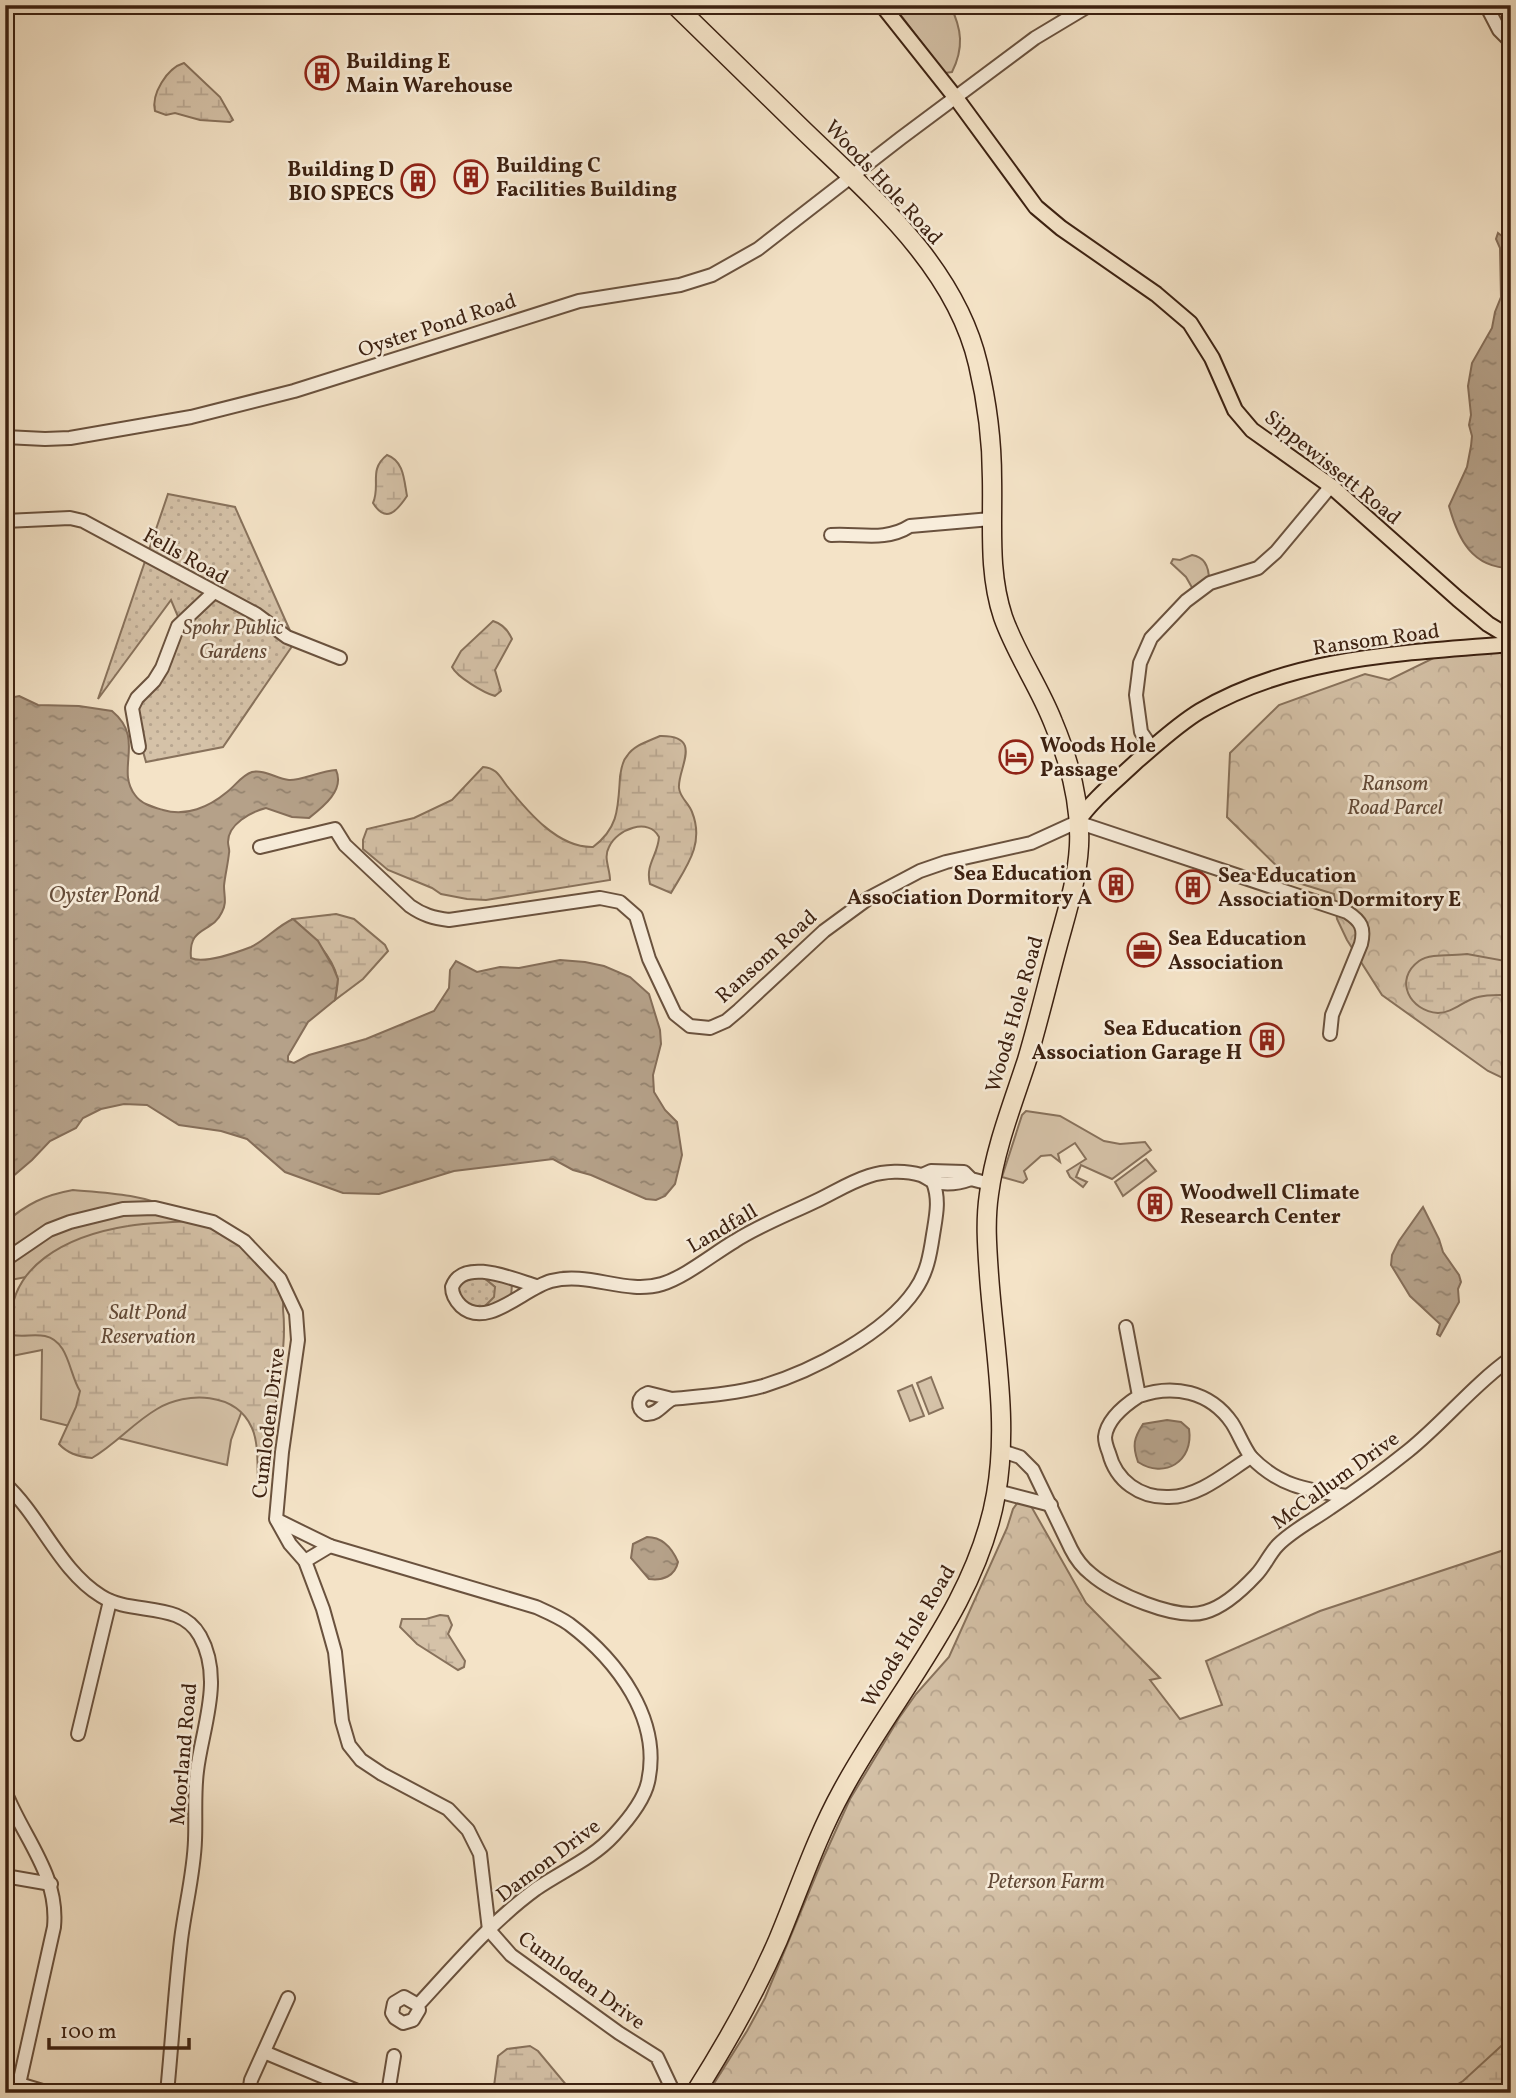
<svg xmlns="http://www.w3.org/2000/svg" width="1516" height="2098" viewBox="0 0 1516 2098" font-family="Vollkorn,serif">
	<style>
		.green { fill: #d5c2a8; stroke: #88725c; stroke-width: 2 }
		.forest { fill: url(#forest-crowns); stroke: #88725c; stroke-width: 2 }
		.wetland { fill: url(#wetland-marsh); stroke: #88725c; stroke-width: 2 }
		.garden { fill: url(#garden-dots); stroke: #88725c; stroke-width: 2 }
		.water { fill: url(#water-ripples); stroke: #856e59; stroke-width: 2 }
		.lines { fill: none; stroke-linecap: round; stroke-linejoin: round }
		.minor-casing { stroke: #6a523e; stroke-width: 16 }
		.major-casing { stroke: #3c2111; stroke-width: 18 }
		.highway-casing { stroke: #3c2111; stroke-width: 21 }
		.minor { stroke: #f8eddb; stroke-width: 12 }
		.major { stroke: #f4e3c7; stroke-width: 14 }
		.highway { stroke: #f4e3c7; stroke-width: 18 }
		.labels { text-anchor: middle; stroke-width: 5; stroke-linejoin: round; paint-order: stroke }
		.poi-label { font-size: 21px; font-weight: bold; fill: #3c2111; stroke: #f8eddb; text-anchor: start }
		.street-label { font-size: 21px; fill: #3c2111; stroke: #f8eddb }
		.park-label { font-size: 21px; font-style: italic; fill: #624937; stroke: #f8eddb }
		.water-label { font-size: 23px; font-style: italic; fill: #664e3b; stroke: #f8eddb }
	</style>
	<defs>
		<pattern id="forest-crowns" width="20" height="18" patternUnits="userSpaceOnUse" patternTransform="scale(1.75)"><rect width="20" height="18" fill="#d5c2a8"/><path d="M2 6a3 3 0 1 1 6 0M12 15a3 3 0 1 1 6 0" fill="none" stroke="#b8a690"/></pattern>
		<pattern id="wetland-marsh" width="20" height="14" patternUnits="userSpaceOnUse" patternTransform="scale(1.75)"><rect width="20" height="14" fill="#d5c2a8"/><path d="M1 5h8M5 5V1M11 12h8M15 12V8" fill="none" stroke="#b8a690"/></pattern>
		<pattern id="garden-dots" width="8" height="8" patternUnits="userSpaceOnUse" patternTransform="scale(1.75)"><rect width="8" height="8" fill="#d5c2a8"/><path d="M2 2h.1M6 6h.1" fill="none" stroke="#b8a690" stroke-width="1.8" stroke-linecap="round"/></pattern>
		<pattern id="water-ripples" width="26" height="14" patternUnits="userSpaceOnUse" patternTransform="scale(1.75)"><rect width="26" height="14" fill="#b5a189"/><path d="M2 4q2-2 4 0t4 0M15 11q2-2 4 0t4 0" fill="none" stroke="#94836f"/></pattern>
	</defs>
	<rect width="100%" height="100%" fill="#f4e3c7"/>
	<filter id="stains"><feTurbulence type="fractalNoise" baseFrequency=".00286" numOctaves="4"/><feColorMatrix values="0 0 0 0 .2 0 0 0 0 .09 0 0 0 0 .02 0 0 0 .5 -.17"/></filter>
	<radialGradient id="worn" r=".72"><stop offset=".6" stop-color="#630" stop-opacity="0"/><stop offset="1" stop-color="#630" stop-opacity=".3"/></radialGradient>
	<!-- green -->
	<g class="green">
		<path d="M893,5H950C962,29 964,48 952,72L945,73Z"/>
		<path d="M1192,555C1205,557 1209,568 1209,580L1194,591L1186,577L1171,563L1173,559L1180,560Z"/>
		<polygon points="1026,1111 1060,1116 1104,1141 1120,1144 1145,1142 1151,1150 1112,1179 1081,1165 1076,1177 1087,1182 1083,1187 1070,1177 1067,1171 1086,1159 1075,1143 1058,1154 1060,1162 1051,1155 1041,1156 1024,1171 1027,1179 1023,1183 1002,1177 1022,1115"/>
		<polygon points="1146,1159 1156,1171 1123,1196 1115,1182"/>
		<path d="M73,1190C109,1193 142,1194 175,1210C186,1215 197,1224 207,1231L243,1408L231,1440L227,1465L41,1419L42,1350L7,1357L26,1277L5,1281V1223C26,1204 45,1195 73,1190Z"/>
		<polygon points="484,1278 512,1284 511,1297 482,1309 495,1287"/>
		<polygon points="931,1377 943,1408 929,1414 917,1383"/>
		<polygon points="912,1385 924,1416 910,1421 898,1391"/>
	</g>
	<!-- forest -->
	<g class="forest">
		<polygon points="1511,646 1511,1082 1488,1071 1382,995 1347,940 1337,919 1334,894 1292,881 1227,817 1230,753 1279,705 1365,674 1389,680 1456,647"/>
		<polygon points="1018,1502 1031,1506 1086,1603 1160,1678 1150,1680 1180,1719 1222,1705 1206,1661 1320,1611 1501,1551 1511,1544 1511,2093 708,2093 747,2031 765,1998 821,1863 850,1799 899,1718 916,1694 949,1657 1007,1528 1013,1509"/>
	</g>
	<!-- wetland -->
	<g class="wetland">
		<path d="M184,63L220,97L233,120L230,122L200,120L175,113L166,115L155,111C151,94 167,68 184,63Z"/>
		<path d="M387,455C404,461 404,480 407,496C397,511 386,524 373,503C381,485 368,470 387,455Z"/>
		<path d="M493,621C503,624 508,630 512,639L495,670L501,691L495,696C484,693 457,677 452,667L461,651Z"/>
		<path d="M660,736C705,735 677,769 679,788C680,798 689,803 692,812C705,844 686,867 671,893L650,884C645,864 658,855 659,837C649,817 617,829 609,847C603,858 610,868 610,880L486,900L467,899L441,894L432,888L388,870L363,849V840L367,829L414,818L452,800L483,767C497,768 500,777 507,786C528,812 558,848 593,847C619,828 618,807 620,777C621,770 622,761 627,756C634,745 649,741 660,736Z"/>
		<path d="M336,914L354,919L385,945L388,951L363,979L335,1000C336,993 339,984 337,977C332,954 309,934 293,919Z"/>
		<path d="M1467,954L1511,962V995C1500,995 1488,994 1478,997C1464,1000 1453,1013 1438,1013C1410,1011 1393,980 1419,961C1430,953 1454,956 1467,954Z"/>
		<path d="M188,1221C216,1228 236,1239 256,1260C264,1268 278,1278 282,1288C284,1294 283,1303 283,1309C287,1348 278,1374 275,1411C273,1431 273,1469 258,1482C257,1465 259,1444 252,1428C236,1392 187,1391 157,1409C133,1423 116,1444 92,1458C79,1457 68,1454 59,1444L76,1407L80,1391C69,1374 69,1341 45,1336C34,1334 23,1337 12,1335C2,1265 71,1235 128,1226C147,1222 168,1223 188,1221Z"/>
		<polygon points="440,1615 448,1616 452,1625 448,1634 465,1661 464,1667 458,1670 417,1644 400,1627 402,1619 426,1619"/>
		<polygon points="1511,2037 1511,2093 1443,2093 1463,2081"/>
		<polygon points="530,2046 538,2051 573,2093 497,2093 494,2086 498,2056 507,2049"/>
	</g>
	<!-- garden -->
	<g class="garden">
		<polygon points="168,494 235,507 295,642 223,747 146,762 135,723 142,692 182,626 171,600 98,699"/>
		<polygon points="466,1277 484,1278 495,1287 494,1297 482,1309 472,1306 459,1296 457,1284"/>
	</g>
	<!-- water -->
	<g class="water">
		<path d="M1498,233L1511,243V568C1472,568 1458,539 1449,506L1467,467L1471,446L1472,436L1469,425L1471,415L1468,386L1472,363L1492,328L1495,312L1501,297L1500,248L1496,239Z"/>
		<path d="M19,696L38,705L79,706L112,711C146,739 115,769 135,795C141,804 153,807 163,810C186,817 209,807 227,792C235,786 242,775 252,772C264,769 277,779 289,780C299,781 321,771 336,770C345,790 323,807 309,818L292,817L266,808C251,812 228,824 228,842C228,846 230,850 229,853C228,864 225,875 224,886C224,896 227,903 222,912C212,934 188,925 191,958C204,964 238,952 251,947C266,940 277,926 293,919L318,941L333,967L338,979L335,1000L308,1022L288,1056V1061L294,1063L309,1055L366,1039L434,1011L449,988L450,970L456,961L477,972L500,967L519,968L560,960L585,962L604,966L630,977L649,994L660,1030L661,1044L653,1075L654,1092L665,1110L677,1122L682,1155L675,1184L665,1196L656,1200L646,1199L591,1175L573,1170L553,1159L454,1171L379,1194L343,1193L285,1172L247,1139L221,1131L179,1125L147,1105L124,1104L101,1109L83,1118L76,1128L50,1141L32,1160L5,1183V699Z"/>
		<polygon points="1423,1207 1439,1239 1443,1252 1459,1275 1461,1282 1458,1289 1459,1302 1440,1336 1437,1334 1440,1324 1410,1296 1391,1265 1392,1255 1399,1241"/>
		<path d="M1167,1420L1181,1422L1189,1429C1194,1462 1164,1479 1138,1462C1132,1445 1134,1438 1143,1424Z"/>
		<path d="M647,1537C662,1537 672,1548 678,1562C675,1576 663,1581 649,1579L631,1558L633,1544Z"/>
	</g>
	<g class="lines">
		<defs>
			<g id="minor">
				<polyline points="1486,5 1499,30 1511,42"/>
				<polyline points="5,437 45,439 70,438 191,417 294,391 579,301 680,285 712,275 758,249 901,138 1035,38 1090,5"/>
				<polyline points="5,521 70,518 83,521 256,614 287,637 340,658"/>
				<path d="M831,535C859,533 885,542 910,526L991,519"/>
				<polyline points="139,747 132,708 137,698 154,681 162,668 178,626 213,593"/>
				<polyline points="1152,748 1141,732 1136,695 1140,663 1151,638 1186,601 1210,583 1258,568 1276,552 1331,486"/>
				<path d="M260,847L335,829L345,845L410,906C423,915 433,918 449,920L600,898L620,902L636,916L649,959L675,1014L690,1026L710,1028L726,1021L739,1010L824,931L869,898L920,871L946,862L1031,843L1077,822L1347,912C1361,921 1365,928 1361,944L1332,1015L1330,1034"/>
				<polyline points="922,1175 931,1171 964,1172 971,1179 990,1184"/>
				<polyline points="5,1260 49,1230 70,1222 123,1209 155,1208 213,1222 244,1241 280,1279 296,1313 298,1340 282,1452 276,1519 290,1544 305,1561 323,1609 335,1652 342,1721 349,1745 361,1760 382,1774 448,1809 468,1830 480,1854 489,1930 511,1955 619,2033 657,2057 674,2093"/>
				<path d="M536,1286C513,1279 463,1257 452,1287C452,1295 455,1300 461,1306C487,1330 524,1288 551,1281C589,1271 625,1295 662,1284C685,1277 713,1254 735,1241C760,1225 789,1214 816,1201C833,1193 850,1182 869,1176C884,1171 905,1170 921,1175C926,1177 930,1181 935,1182C947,1185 960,1183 971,1179"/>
				<path d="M1126,1327L1139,1396C1125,1405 1107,1419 1105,1437C1105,1442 1107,1448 1109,1453C1116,1481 1140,1498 1169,1497C1199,1497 1227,1472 1251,1457C1243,1446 1239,1434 1232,1423C1210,1391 1173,1384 1139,1396"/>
				<path d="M648,1393L672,1399C663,1404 657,1415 646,1414C636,1408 637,1397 648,1393Z"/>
				<path d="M672,1399C702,1396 734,1394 763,1386C812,1371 885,1334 915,1290C927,1273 930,1255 933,1235C936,1216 940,1200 933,1182"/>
				<path d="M1002,1451L1020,1457L1033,1470L1071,1549C1076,1559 1082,1567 1091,1574C1113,1593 1176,1621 1205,1612C1223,1607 1243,1589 1256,1575C1265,1566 1269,1554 1278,1545C1293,1530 1313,1520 1330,1508C1357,1490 1383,1471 1408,1451C1444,1422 1473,1385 1511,1358"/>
				<path d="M1251,1457C1280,1487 1308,1490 1347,1496"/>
				<path d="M5,1484C41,1517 59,1570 101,1596C132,1616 180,1600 200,1636C224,1679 202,1728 197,1771C194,1794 196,1817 195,1840C194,1873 185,1907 181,1940C175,1991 172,2042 167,2093"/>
				<polyline points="997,1491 1051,1505"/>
				<polyline points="277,1520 330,1546"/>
				<path d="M305,1561L330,1546L536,1607C547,1612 559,1617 569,1624C617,1660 662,1719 648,1782C644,1800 627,1821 614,1835C592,1859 562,1871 536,1889C492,1921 455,1965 418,2005L419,2010L413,2020L403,2023L395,2018L392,2013L394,2003L404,1997L418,2005"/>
				<polyline points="78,1734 110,1601"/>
				<path d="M5,1791C23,1838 59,1874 54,1927L17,2093"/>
				<polyline points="5,1876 51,1884"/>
				<polyline points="264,2052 362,2093"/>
				<polyline points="19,2084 49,2093"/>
				<polyline points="249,2093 251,2080 288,1998"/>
				<polyline points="388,2093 394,2056"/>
			</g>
			<g id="major">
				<polyline points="882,5 959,102 1036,207 1061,228 1156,294 1190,323 1212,358 1235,410 1252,430 1331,486 1458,599 1488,624 1511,638"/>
				<path d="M1077,822C1094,798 1116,781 1137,761C1157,744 1177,725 1200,711C1293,656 1406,653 1511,644"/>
			</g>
			<path id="highway" d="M675,5C717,46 758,86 800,127C870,195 955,265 978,364C987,402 992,441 992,479C993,526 988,572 1003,617C1016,654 1039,686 1053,722C1069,760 1081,805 1079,846C1077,882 1066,914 1057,948C1047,985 1038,1023 1027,1060C1013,1103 995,1148 989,1194C985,1221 987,1247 989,1275C994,1347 1009,1422 996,1494C977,1605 894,1694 842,1791C816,1838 799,1890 778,1940C755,1993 726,2044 695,2093"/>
		</defs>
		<!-- minor casing -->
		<use href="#minor" class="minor-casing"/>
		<!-- major casing -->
		<use href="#major" class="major-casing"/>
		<!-- highway casing -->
		<use href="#highway" class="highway-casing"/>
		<!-- minor -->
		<use href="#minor" class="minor"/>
		<!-- major -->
		<use href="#major" class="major"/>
		<!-- highway -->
		<use href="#highway" class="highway"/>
	</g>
	<!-- icons -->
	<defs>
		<symbol id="building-ring" viewBox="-11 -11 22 22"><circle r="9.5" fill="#f8eddb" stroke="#8f2418" stroke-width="1.5"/><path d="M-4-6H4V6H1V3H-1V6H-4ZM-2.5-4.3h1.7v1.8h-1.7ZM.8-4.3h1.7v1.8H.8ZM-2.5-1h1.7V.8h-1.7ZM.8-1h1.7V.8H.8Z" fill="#8f2418"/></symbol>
		<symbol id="hotel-ring" viewBox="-11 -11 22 22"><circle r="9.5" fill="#f8eddb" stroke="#8f2418" stroke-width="1.5"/><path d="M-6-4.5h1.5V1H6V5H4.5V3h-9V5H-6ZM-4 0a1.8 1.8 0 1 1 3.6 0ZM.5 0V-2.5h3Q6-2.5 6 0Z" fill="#8f2418"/></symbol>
		<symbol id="office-ring" viewBox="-11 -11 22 22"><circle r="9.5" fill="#f8eddb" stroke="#8f2418" stroke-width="1.5"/><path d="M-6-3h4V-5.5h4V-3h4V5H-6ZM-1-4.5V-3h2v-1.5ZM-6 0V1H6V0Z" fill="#8f2418"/></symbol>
	</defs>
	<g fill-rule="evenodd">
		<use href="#building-ring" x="303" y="54" width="38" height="38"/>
		<use href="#building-ring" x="452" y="158" width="38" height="38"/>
		<use href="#building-ring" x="399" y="162" width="38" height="38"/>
		<use href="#hotel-ring" x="997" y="738" width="38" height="38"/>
		<use href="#building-ring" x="1097" y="866" width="38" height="38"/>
		<use href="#building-ring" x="1174" y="868" width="38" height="38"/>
		<use href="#office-ring" x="1125" y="931" width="38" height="38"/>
		<use href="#building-ring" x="1248" y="1021" width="38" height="38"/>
		<use href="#building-ring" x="1136" y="1185" width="38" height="38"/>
	</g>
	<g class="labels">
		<!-- poi labels -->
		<g class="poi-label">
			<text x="346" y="68">Building E<tspan x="346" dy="24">Main Warehouse</tspan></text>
			<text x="496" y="172">Building C<tspan x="496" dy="24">Facilities Building</tspan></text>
			<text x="394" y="176" text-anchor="end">Building D<tspan x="394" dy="24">BIO SPECS</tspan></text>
			<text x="1040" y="752">Woods Hole<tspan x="1040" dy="24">Passage</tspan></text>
			<text x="1092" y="880" text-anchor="end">Sea Education<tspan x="1092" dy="24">Association Dormitory A</tspan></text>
			<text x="1218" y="882">Sea Education<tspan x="1218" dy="24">Association Dormitory E</tspan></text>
			<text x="1168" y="945">Sea Education<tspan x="1168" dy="24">Association</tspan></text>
			<text x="1242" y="1035" text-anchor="end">Sea Education<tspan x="1242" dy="24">Association Garage H</tspan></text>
			<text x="1180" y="1199">Woodwell Climate<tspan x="1180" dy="24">Research Center</tspan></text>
		</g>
		<!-- street labels -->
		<g class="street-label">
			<text transform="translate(884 182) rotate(47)" y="7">Woods Hole Road</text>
			<text transform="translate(437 325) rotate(-18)" y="7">Oyster Pond Road</text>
			<text transform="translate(1333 467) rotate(39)" y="7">Sippewissett Road</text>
			<text transform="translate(186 556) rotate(29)" y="7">Fells Road</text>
			<text transform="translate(1376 639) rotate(-8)" y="7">Ransom Road</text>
			<text transform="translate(766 956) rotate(-42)" y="7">Ransom Road</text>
			<text transform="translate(1014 1014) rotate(-74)" y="7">Woods Hole Road</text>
			<text transform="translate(722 1228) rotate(-30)" y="7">Landfall</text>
			<text transform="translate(268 1423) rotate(-83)" y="7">Cumloden Drive</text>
			<text transform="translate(1335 1480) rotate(-36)" y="7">McCallum Drive</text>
			<text transform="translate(908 1636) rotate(-59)" y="7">Woods Hole Road</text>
			<text transform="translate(183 1754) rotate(-85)" y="7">Moorland Road</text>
			<text transform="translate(548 1860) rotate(-37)" y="7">Damon Drive</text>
			<text transform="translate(582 1980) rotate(36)" y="7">Cumloden Drive</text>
		</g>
		<!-- park labels -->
		<g class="park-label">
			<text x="233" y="634">Spohr Public<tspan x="233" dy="24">Gardens</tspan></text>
			<text x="1395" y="790">Ransom<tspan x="1395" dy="24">Road Parcel</tspan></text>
			<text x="148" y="1319">Salt Pond<tspan x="148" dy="24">Reservation</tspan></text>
			<text x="1046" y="1888">Peterson Farm</text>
		</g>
		<!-- water labels -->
		<g class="water-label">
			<text x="104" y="902">Oyster Pond</text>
		</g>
	</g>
	<!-- margin -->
	<rect width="1516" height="2098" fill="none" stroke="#f4e3c7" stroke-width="28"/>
	<rect x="7" y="7" width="1502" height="2084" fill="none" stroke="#3c2111" stroke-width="3.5"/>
	<rect x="14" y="14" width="1488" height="2070" fill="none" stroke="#3c2111" stroke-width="2"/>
	<!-- scale -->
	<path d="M49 2038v10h140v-10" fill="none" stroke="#3c2111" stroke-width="3.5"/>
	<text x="60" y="2038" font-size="21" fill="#3c2111" stroke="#f8eddb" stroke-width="5" paint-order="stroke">100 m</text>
	<rect width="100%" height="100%" filter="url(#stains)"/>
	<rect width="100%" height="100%" fill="url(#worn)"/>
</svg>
